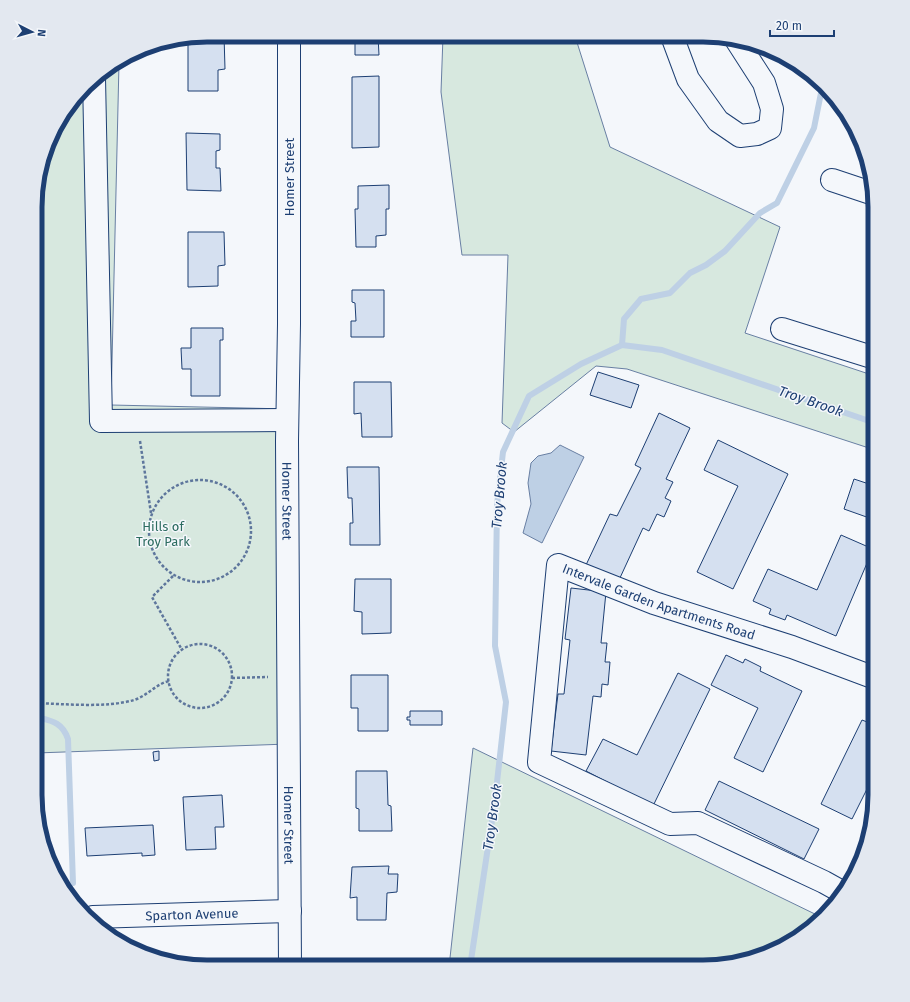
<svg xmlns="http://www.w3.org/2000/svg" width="910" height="1002" viewBox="0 0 910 1002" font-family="'Fira Sans',sans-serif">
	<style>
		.green { fill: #d7e8df; stroke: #687fa3 }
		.water { fill: #bed0e5; stroke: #687fa3 }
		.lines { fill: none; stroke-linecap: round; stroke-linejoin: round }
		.stream { stroke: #bed0e5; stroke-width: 6 }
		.building { fill: #d5e0f0; stroke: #1d3f73 }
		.minor-casing { stroke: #1d3f73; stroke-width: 24 }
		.path { stroke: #5e769c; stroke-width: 2.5; stroke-dasharray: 3 2; stroke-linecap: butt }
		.minor { stroke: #f4f7fb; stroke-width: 22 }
		.labels { text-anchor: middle; stroke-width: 3; stroke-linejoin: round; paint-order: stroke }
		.street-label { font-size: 13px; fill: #1d3f73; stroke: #f4f7fb }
		.park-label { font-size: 13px; fill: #2c6c60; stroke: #f4f7fb }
		.water-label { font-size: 14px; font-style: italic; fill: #1d3f73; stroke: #f4f7fb }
		.rim { fill: none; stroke: #1d3f73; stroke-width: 5 }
	</style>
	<rect width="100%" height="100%" fill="#f4f7fb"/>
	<!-- green -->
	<g class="green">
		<polygon points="443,36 575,36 610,147 780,227 745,333 875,376 875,450 627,369 596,366 514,432 502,423 508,255 462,255 441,92"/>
		<polygon points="119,63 111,405 289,409 288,744 36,753 38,174 58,121 94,78"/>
		<polygon points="473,748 819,916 798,938 758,958 714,967 449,967"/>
	</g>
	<!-- water -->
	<polygon class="water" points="560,445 584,457 542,543 523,533 531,504 528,483 531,463 538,456 551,453"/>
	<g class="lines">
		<!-- stream -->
		<g class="stream">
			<polyline points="622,345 624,319 641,299 670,293 690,273 706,265 725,251 760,213 777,203 814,128 822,88"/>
			<path d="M36,717C52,721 62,722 68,739L73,883"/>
			<polyline points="470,967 495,800 506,702 495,646 497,505 503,452 529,396 581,364 622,345 662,350 875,423"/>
		</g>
	</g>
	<!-- building -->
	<g class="building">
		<polygon points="207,35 224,35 225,69 218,70 218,91 188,91 188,38"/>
		<polygon points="355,35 389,36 378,36 379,55 355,55"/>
		<polygon points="379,76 379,147 352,148 352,77"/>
		<polygon points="186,133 220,134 220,150 216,151 216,168 220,168 221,191 187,190"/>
		<polygon points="389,185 389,209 386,209 386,235 376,236 376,247 356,247 355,209 358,209 358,186"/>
		<polygon points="188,232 224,232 225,265 218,266 218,286 188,287"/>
		<polygon points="352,290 384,290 384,337 351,337 351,321 356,321 355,303 352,302"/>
		<polygon points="191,328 223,328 223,340 220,340 220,396 191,396 191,369 182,369 181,348 191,348"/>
		<polygon points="598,372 639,385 631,408 590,395"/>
		<polygon points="354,382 391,382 392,437 362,437 361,413 354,414"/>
		<polygon points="659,413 690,428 666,479 673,482 665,498 671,501 664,517 657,514 649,531 643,528 619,580 586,565 610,514 617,516 641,468 635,465"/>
		<polygon points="718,440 788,474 733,589 697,572 738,486 704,470"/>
		<polygon points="347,467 379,467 380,545 350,545 350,523 353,523 352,498 348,498"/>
		<polygon points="854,479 875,486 875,520 844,509"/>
		<polygon points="841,535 873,549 836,636 787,615 785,620 769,614 771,609 753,601 768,569 817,590"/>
		<polygon points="355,579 391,579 391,633 362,634 362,612 354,611"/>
		<polygon points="571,588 606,592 601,643 607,643 605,662 610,662 608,685 602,684 601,697 593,696 586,755 551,751 558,694 564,694 570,640 565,639"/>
		<polygon points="726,655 743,663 745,659 761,667 760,671 802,691 763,772 734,758 758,708 711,685"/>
		<polygon points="678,673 710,689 653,806 586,771 603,739 637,755"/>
		<polygon points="351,675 388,675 388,731 358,731 358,708 351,708"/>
		<polygon points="410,711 442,711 442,725 410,725 410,720 407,720 407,717 410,717"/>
		<polygon points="862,720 875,725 875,773 852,819 821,804"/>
		<polygon points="159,751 159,760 154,761 153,752"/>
		<polygon points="356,771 387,771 388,805 391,806 392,831 359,831 359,809 356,808"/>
		<polygon points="719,781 819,829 804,859 705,810"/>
		<polygon points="222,795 224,827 215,827 216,849 186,850 183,797"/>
		<polygon points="153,825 155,855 142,856 142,853 87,856 85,828"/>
		<polygon points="389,866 388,874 398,874 397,892 387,893 386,920 357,920 357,897 350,898 352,867"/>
		<rect x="353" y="963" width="28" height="4"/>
	</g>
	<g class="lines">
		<defs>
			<g id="minor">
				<path id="s1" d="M289,35V324L287,441L290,967"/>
				<polyline points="672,36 688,79 718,121 740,136 757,134 770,128 772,109 764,83 737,41"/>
				<polyline points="94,78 101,421 287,420"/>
				<polyline points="832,180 874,194"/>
				<polyline points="782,329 875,358"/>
				<path id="s2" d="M842,892L824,882L698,823L670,824L539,762L558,565L654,603L792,647L875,678"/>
				<path id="s3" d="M93,917L290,911"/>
			</g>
		</defs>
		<!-- minor casing -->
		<use href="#minor" class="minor-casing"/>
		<!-- path -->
		<g class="path">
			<polyline points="140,441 151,513"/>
			<circle cx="200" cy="531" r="51"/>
			<polyline points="173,576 152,597 182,650"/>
			<circle cx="200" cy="676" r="32"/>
			<polyline points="232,678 268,677"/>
			<path d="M36,703C65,704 107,708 134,700C147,696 156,684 169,681"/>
		</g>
		<!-- minor -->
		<use href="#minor" class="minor"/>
	</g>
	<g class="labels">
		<!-- street labels -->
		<g class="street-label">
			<text transform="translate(289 177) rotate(-90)" y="5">Homer Street</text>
			<text dy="5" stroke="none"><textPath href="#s1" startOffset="466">Homer Street</textPath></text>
			<text dy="5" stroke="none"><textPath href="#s2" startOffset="638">Intervale Garden Apartments Road</textPath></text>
			<text dy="5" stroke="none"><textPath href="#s1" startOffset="790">Homer Street</textPath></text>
			<text dy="5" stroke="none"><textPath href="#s3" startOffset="99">Sparton Avenue</textPath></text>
		</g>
		<!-- park labels -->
		<g class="park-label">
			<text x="163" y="531">Hills of<tspan x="163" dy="15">Troy Park</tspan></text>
		</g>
		<!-- water labels -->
		<g class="water-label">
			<text transform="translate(811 401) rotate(19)" y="5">Troy Brook</text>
			<text transform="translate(499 495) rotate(-85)" y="5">Troy Brook</text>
			<text transform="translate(492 817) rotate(-82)" y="5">Troy Brook</text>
		</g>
	</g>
	<!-- crop -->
	<path d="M0 0H910V1002H0ZM207 42H703A165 165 0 0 1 868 207V795A165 165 0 0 1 703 960H207A165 165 0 0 1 42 795V207A165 165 0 0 1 207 42Z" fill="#e3e8f0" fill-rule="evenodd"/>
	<path class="rim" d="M207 42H703A165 165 0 0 1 868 207V795A165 165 0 0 1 703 960H207A165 165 0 0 1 42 795V207A165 165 0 0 1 207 42Z"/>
	<!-- north arrow -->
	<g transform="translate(32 32) rotate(96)" stroke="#f4f7fb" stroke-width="3" paint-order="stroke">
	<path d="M0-3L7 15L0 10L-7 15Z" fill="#1d3f73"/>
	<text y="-6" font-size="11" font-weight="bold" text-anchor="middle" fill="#1d3f73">N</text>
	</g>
	<!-- scale -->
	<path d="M770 30v6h64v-6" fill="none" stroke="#1d3f73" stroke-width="2"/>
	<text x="776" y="30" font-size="12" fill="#1d3f73" stroke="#f4f7fb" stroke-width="3" paint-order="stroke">20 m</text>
</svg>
